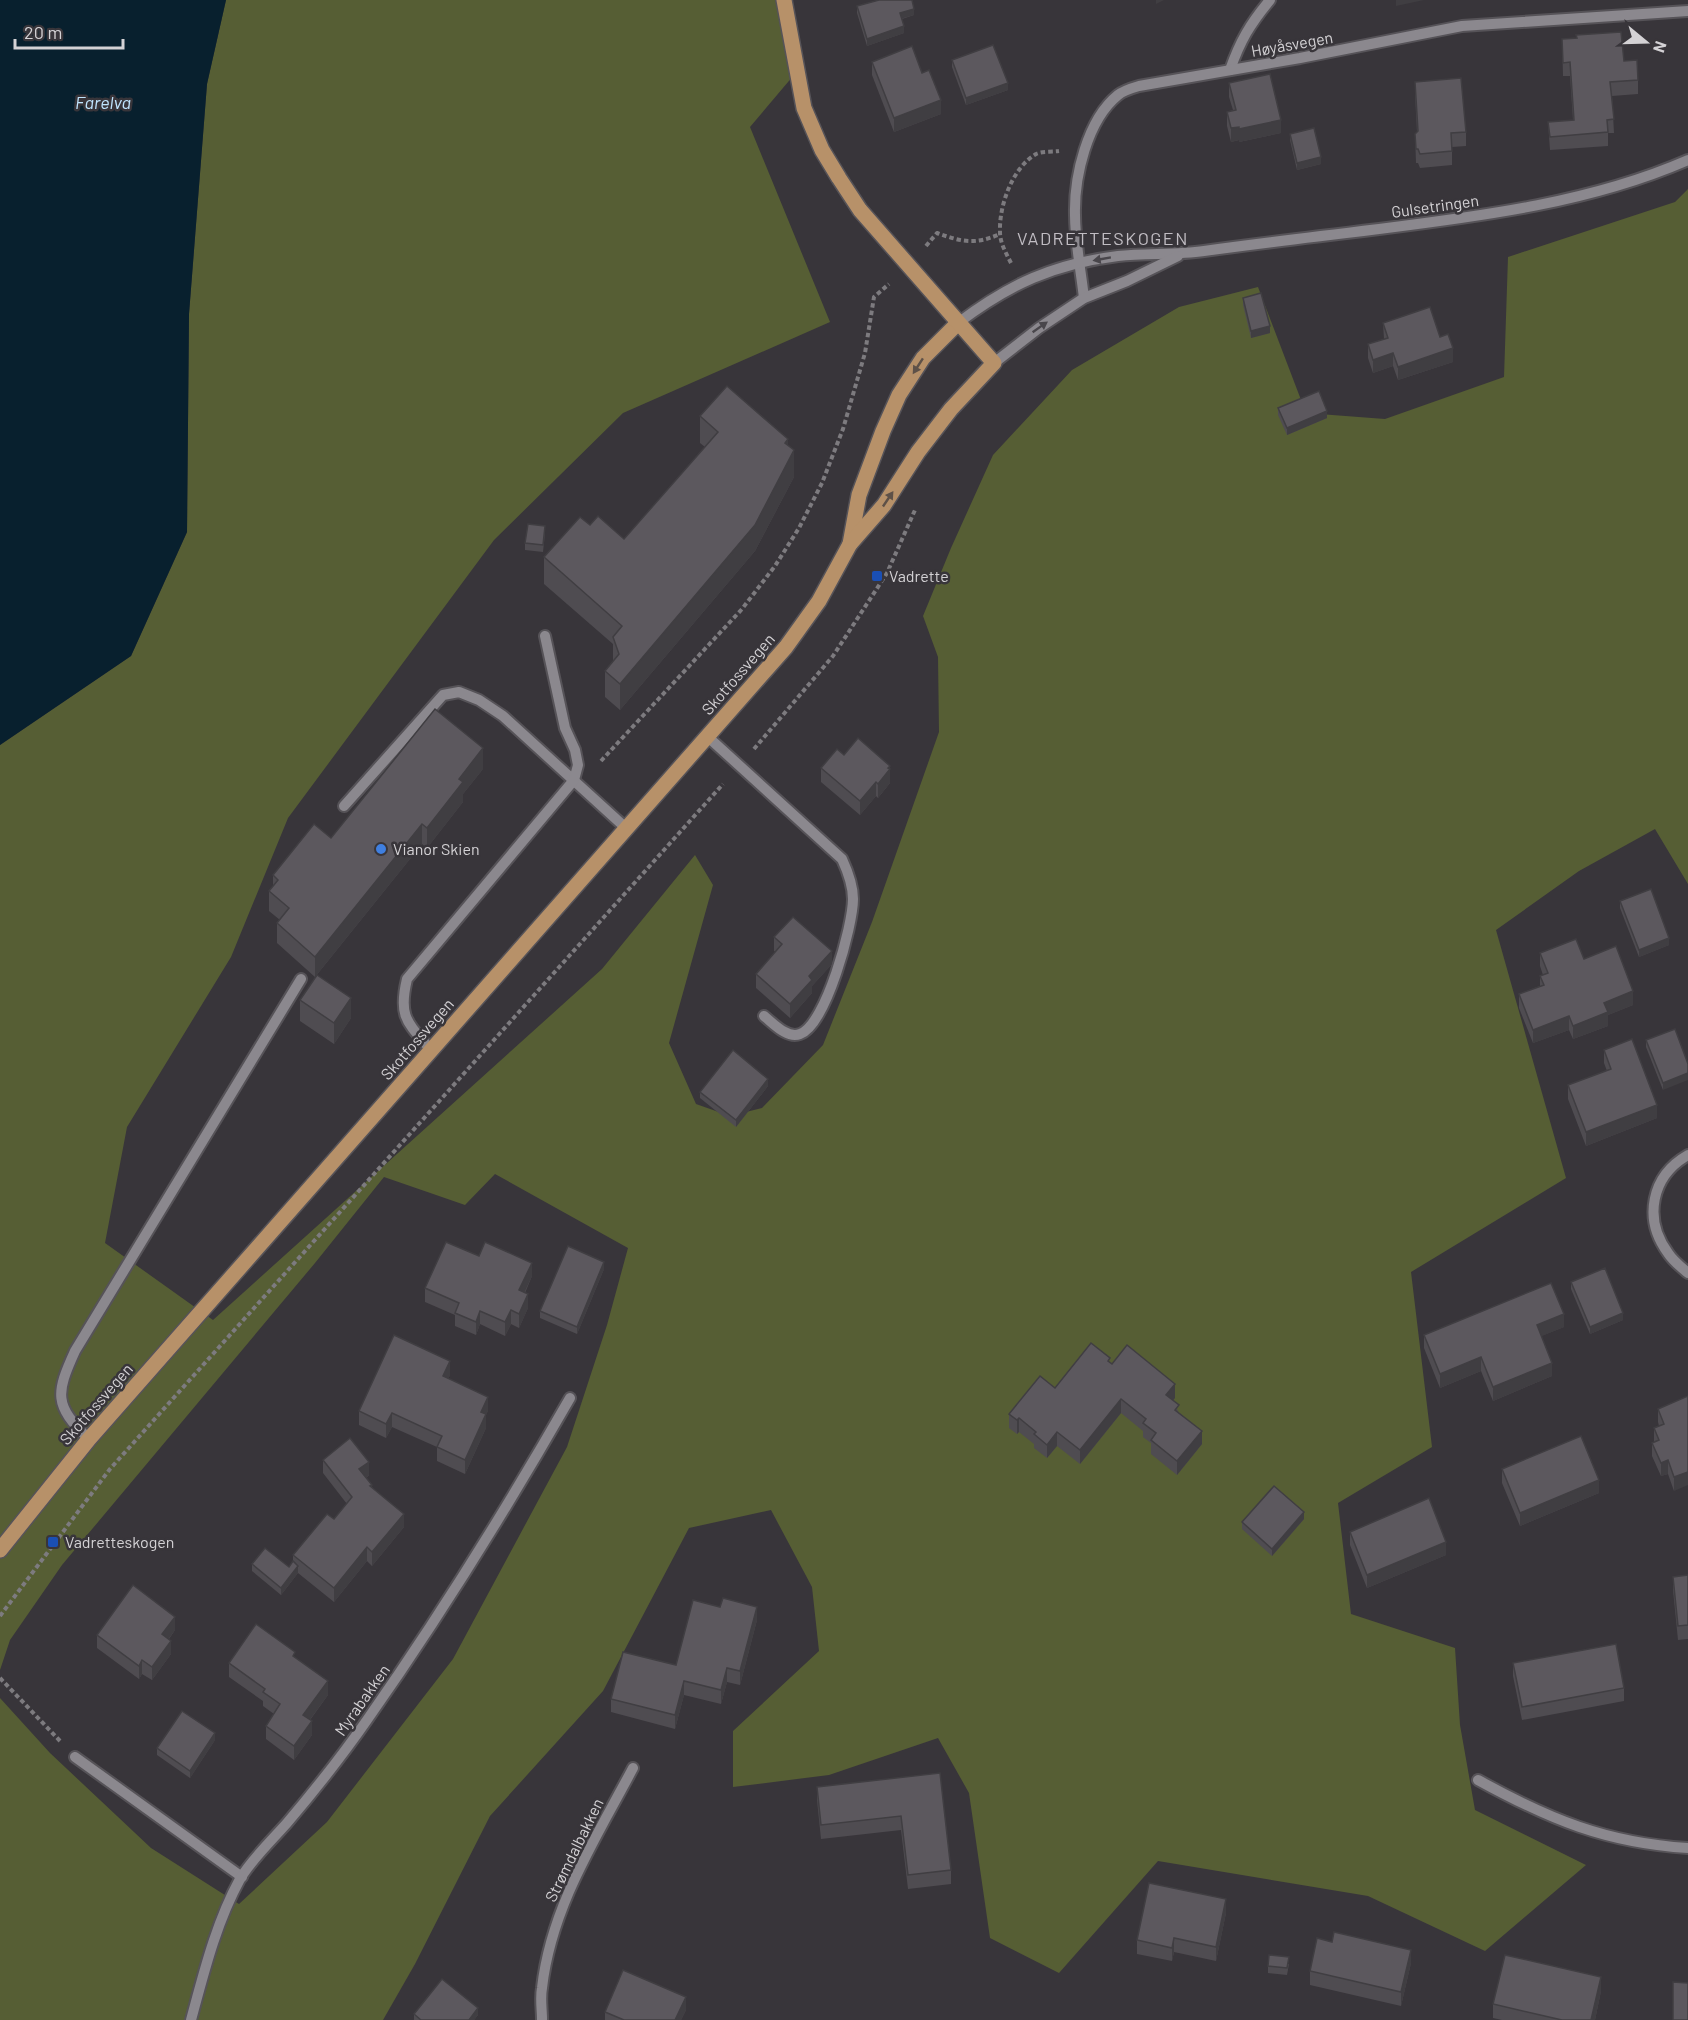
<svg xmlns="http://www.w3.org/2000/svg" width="1688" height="2020" viewBox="0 0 1688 2020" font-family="Barlow,sans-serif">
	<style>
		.green { fill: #565e34 }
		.water { fill: #08202e }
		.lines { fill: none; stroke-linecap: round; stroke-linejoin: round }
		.minor-casing { stroke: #565358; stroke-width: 14 }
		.major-casing { stroke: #565358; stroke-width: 18 }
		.path { stroke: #7d7b7f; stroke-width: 4; stroke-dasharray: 4.5 3; stroke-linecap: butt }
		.minor { stroke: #8b888e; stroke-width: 10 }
		.major { stroke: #b79169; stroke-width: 15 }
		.wall { fill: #4f4c51 }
		.shaded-wall { fill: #403e42 }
		.building { fill: #5c585e; stroke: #403e42; stroke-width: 1.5 }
		.oneway { fill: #49464b }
		.oneway2 { fill: #5e5148 }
		.transit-dot { fill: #1a4fb4; stroke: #38353a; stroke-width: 2 }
		.shop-dot { fill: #3f7fe0; stroke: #38353a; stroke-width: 2 }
		.labels { text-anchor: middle; stroke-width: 5; stroke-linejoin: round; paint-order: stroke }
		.street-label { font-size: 16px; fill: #d4d2d5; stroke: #38353a }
		.poi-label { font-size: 16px; fill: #d4d2d5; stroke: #38353a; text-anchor: start }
		.water-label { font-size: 18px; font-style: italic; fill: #bfe4fe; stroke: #38353a }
		.neighbourhood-label { font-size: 18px; letter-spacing: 1.5px; fill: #c1bdc3; stroke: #38353a }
	</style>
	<rect width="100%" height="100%" fill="#38353a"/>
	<!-- green -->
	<polygon class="green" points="226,0 782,0 799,69 750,127 830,322 623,413 494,540 288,818 231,957 127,1127 105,1243 213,1320 602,969 695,855 713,885 669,1043 696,1104 730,1116 762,1108 823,1045 872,922 939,732 938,657 923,616 951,548 993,455 1072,370 1179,307 1258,287 1306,413 1385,419 1504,377 1508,257 1675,202 1688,189 1688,884 1655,829 1579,871 1496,930 1566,1178 1411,1272 1432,1447 1338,1503 1351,1614 1455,1648 1460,1725 1475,1810 1586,1865 1485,1951 1368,1896 1158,1861 1059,1973 990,1938 969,1793 938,1738 829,1775 733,1787 733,1731 819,1651 812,1587 771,1510 689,1528 603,1691 490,1816 415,1964 383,2020 0,2020 0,1698 50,1753 151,1848 239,1904 327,1822 453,1659 567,1447 607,1325 628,1248 495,1174 465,1205 384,1177 315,1263 62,1565 10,1640 0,1670 0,745 131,656 187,532 189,314 207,84"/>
	<!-- water -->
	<polygon class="water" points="0,0 226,0 207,84 189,314 187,532 131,656 0,745"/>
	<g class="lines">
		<defs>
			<g id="minor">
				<path d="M1230,70C1240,41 1250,24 1270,0"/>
				<path d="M1084,298C1081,271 1075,242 1075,215C1074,177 1087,120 1118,95C1123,91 1132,88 1139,86L1300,58L1462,26L1688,11"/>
				<path d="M958,323C1010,284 1053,264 1118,256C1147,253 1176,255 1204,251C1263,243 1321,236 1379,229C1483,216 1592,202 1688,160"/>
				<polyline points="994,363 1039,328 1084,298 1127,281 1178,256"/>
				<path d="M708,737L842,859C848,872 853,885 853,899C853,925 826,1025 800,1034C787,1039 773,1023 764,1016"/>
				<polyline points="344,806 443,695 459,692 479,700 503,716 627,829"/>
				<path d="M431,1050C407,1022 398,1017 407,979L574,780L578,765L575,750L565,728L545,636"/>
				<path d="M1688,1155C1651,1176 1643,1219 1668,1253C1673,1261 1681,1267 1688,1273"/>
				<path d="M89,1439C53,1405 56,1393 75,1351L301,979"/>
				<polyline points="75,1757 242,1877"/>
				<path d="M1478,1780C1549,1819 1606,1843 1688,1848"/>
				<path d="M191,2020C204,1972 216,1923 240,1879C251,1860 272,1840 287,1823C315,1790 342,1756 367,1720C440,1616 507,1508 570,1398"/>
				<path d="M542,2020C542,2009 540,1998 542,1988C551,1907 596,1838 633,1768"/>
			</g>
			<g id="major">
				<polyline points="850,544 859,495 883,431 899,395 923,358 958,323"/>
				<polyline points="0,1550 89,1439 786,647 819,601 850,544 884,505 918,452 951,409 994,363 860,210 839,178 822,150 804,108 784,0"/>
			</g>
		</defs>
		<!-- minor casing -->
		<use href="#minor" class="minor-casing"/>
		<!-- major casing -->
		<use href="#major" class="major-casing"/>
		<!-- path -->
		<g class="path">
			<path d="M926,246L937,233C962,242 975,245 1000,234"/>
			<path d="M1011,263C1006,253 1000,243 1000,232C999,206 1012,168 1036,154C1042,151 1052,152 1059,151"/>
			<polyline points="754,749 833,656 887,573 915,510"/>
			<polyline points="601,761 742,609 775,566 799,528 822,483 843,429 865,353 874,297 889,284"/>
			<polyline points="0,1616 110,1469 723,784"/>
			<polyline points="0,1678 60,1741"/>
		</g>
		<!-- minor -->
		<use href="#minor" class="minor"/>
		<!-- major -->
		<use href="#major" class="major"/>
	</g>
	<!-- wall -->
	<g class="wall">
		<polygon points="857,6 914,15 902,19 904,33 867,46 857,13"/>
		<polygon points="1562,39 1624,61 1638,80 1638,94 1612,96 1614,133 1608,133 1608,146 1550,150 1548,122 1573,120 1570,76 1563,76"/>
		<polygon points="952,60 1008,90 966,105 952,67"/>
		<polygon points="872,62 922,73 941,114 894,132 872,75"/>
		<polygon points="1415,82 1466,132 1466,146 1452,147 1452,165 1420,168 1418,163 1416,163 1415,134 1417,132 1415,95"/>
		<polygon points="1229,83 1281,133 1239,142 1239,140 1231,142 1227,126 1227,112 1233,110 1229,97"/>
		<polygon points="1290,134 1321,164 1297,170 1290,140"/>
		<polygon points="1243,298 1270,333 1251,338 1243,305"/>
		<polygon points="1383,323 1440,337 1453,362 1398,380 1393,366 1373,373 1368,358 1368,344 1384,339"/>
		<polygon points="1278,408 1327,418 1287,435 1278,415"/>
		<polygon points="700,416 788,445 794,477 755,551 620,710 605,697 605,671 613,661 613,644 544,584 544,557 590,525 624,539 705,447 700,443"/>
		<polygon points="545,533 543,552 525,550 525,543"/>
		<polygon points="844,755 890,766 890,783 878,798 876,796 860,815 821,782 821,768"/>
		<polygon points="483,769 463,794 463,802 427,848 422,844 315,977 277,943 277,923 280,920 269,911 269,891 273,887 273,875 331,838"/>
		<polygon points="1620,901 1669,945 1639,957 1620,908"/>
		<polygon points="774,937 832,964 812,986 812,993 790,1018 756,988 756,974 776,952 774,951"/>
		<polygon points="1540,953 1584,959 1633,1005 1608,1015 1608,1026 1573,1039 1569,1030 1533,1043 1519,1008 1519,994 1540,986 1540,976 1543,975 1540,966"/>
		<polygon points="300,1000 351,1018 334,1044 300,1021"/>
		<polygon points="1675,1029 1663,1090 1646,1047 1646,1040"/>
		<polygon points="1604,1050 1657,1118 1586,1146 1568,1099 1568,1085 1607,1071 1604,1063"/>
		<polygon points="768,1086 736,1127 700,1098 700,1092"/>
		<polygon points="479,1256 532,1276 525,1293 528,1308 519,1328 511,1324 505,1336 480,1324 476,1335 455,1326 455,1315 425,1302 425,1288"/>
		<polygon points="604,1269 577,1334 540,1318 540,1311"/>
		<polygon points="1571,1282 1623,1320 1590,1334 1571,1289"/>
		<polygon points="1564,1327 1541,1336 1552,1376 1493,1401 1481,1371 1440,1388 1424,1348 1424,1335"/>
		<polygon points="1110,1362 1175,1398 1173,1400 1179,1413 1202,1444 1177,1475 1151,1454 1151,1443 1143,1437 1143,1431 1121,1413 1080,1464 1057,1446 1047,1458 1034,1448 1034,1444 1019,1432 1017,1434 1009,1428 1009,1414 1055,1388"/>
		<polygon points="450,1375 448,1379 488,1411 486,1414 486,1428 465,1474 437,1461 437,1447 392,1427 386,1438 359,1425 359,1411"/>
		<polygon points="1688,1396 1674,1491 1668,1474 1661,1476 1652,1456 1652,1443 1654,1442 1654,1428 1659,1426 1658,1422 1658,1409"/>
		<polygon points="323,1460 369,1475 366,1478 372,1487 404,1527 372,1566 367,1561 334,1602 298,1573 281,1595 252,1571 252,1564 289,1567 293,1562 293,1555 334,1519 347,1504 323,1473"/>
		<polygon points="1502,1469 1599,1493 1520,1526 1502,1483"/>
		<polygon points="1304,1519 1272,1556 1242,1529 1242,1522"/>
		<polygon points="1350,1532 1446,1555 1367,1588 1350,1545"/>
		<polygon points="1688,1575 1688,1639 1678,1640 1673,1590 1673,1577"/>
		<polygon points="757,1620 740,1685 727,1682 721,1704 684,1695 675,1729 611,1712 611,1699 676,1665"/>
		<polygon points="175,1630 169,1639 171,1654 152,1680 142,1674 139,1679 97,1648 97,1635"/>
		<polygon points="295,1658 328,1695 310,1720 312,1735 294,1760 266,1739 266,1726 274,1714 263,1706 263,1701 229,1677 229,1663"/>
		<polygon points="1513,1663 1624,1688 1624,1701 1522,1720 1513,1676"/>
		<polygon points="215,1740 190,1778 157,1755 157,1748"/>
		<polygon points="940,1773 951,1870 951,1884 908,1889 901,1830 821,1839 817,1800 817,1787"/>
		<polygon points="1226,1913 1216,1961 1174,1952 1172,1961 1137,1954 1137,1940"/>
		<polygon points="1332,1942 1411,1963 1401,2006 1310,1985 1310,1971"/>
		<polygon points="1289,1964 1287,1975 1268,1973 1268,1966"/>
		<polygon points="1601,1991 1595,2020 1502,2020 1493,2018 1493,2004"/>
		<polygon points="686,2010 681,2020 605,2020 605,2012"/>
		<polygon points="414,2014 478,2015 474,2020 414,2020"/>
	</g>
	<!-- shaded-wall -->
	<g class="shaded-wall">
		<polygon points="1156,0 1164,0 1156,4"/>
		<polygon points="1396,0 1424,0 1396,6"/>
		<polygon points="914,9 914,15 900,19 900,13"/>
		<polygon points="904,26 904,33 867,46 867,39"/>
		<polygon points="1008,83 1008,90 966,105 966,98"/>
		<polygon points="941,100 941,114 894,132 894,118"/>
		<polygon points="1281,120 1281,133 1239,142 1239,129"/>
		<polygon points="1239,127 1239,140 1231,142 1231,128"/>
		<polygon points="1321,157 1321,164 1297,170 1297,163"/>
		<polygon points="1270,326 1270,333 1251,338 1251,331"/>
		<polygon points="1453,348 1453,362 1398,380 1398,367"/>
		<polygon points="1393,353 1393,366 1373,373 1373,360"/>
		<polygon points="1327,411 1327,418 1287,435 1287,428"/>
		<polygon points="788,439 788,461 794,450 794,477 755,551 620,710 620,684"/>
		<polygon points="483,748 483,769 463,794 463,802 427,848 427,828 459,779"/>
		<polygon points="890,766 890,783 878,798 878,784"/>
		<polygon points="876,782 876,796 860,815 860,801"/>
		<polygon points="422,824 422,844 315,977 315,957"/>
		<polygon points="1669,938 1669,945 1639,957 1639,950"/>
		<polygon points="832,951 832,964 812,986 812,993 790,1018 790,1004 809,976"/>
		<polygon points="1633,991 1633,1005 1608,1015 1608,1026 1573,1039 1573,1026 1604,1003"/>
		<polygon points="351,998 351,1018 334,1044 334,1023"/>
		<polygon points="1569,1016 1569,1030 1533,1043 1533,1030"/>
		<polygon points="1688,1073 1688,1080 1663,1090 1663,1083"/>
		<polygon points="768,1079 768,1086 736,1127 736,1120"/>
		<polygon points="1657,1105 1657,1118 1586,1146 1586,1132"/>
		<polygon points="604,1262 604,1269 577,1334 577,1327"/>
		<polygon points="532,1263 532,1276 519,1304 519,1290"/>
		<polygon points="528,1294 528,1308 519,1328 519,1314"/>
		<polygon points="511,1310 511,1324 505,1336 505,1322"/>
		<polygon points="480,1311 480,1324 476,1335 476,1322"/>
		<polygon points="1623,1313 1623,1320 1590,1334 1590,1327"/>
		<polygon points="1564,1314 1564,1327 1537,1338 1537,1325"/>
		<polygon points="1481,1357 1481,1371 1440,1388 1440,1374"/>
		<polygon points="450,1361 450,1375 443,1390 443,1376"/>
		<polygon points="1552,1363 1552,1376 1493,1401 1493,1387"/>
		<polygon points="1175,1384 1175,1398 1166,1409 1166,1395"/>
		<polygon points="488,1397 488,1411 481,1426 481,1412"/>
		<polygon points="1121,1399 1121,1413 1080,1464 1080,1450"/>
		<polygon points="392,1413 392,1427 386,1438 386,1424"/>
		<polygon points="486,1414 486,1428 465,1474 465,1460"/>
		<polygon points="1019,1418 1019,1432 1017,1434 1017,1420"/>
		<polygon points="1202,1431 1202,1444 1177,1475 1177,1461"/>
		<polygon points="1057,1432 1057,1446 1047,1458 1047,1445"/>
		<polygon points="1668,1460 1668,1474 1661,1476 1661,1463"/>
		<polygon points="369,1462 369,1475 359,1483 359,1469"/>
		<polygon points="1688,1472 1688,1485 1674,1491 1674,1477"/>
		<polygon points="1599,1480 1599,1493 1520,1526 1520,1513"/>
		<polygon points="1304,1512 1304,1519 1272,1556 1272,1549"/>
		<polygon points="404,1514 404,1527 372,1566 372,1552"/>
		<polygon points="1446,1542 1446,1555 1367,1588 1367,1575"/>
		<polygon points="367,1547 367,1561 334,1602 334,1588"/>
		<polygon points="298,1566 298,1573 281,1595 281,1588"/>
		<polygon points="757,1607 757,1620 740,1685 740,1671"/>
		<polygon points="175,1617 175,1630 162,1648 162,1634"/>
		<polygon points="171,1641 171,1654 152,1680 152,1667"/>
		<polygon points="142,1660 142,1674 139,1679 139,1666"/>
		<polygon points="727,1668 727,1682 721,1704 721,1690"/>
		<polygon points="328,1681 328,1695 303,1729 303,1715"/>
		<polygon points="684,1681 684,1695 675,1729 675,1715"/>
		<polygon points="312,1721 312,1735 294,1760 294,1746"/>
		<polygon points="215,1733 215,1740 190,1778 190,1771"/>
		<polygon points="1226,1899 1226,1913 1216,1961 1216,1947"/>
		<polygon points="1174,1938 1174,1952 1172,1961 1172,1948"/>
		<polygon points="1411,1950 1411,1963 1401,2006 1401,1992"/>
		<polygon points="1601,1977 1601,1991 1595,2020 1591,2020"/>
		<polygon points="686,1997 686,2010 681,2020 675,2020"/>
		<polygon points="478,2008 478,2015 474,2020 469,2020"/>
	</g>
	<!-- building -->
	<g class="building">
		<polygon points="879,0 912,0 914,9 900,13 904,26 867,39 857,6"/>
		<polygon points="1621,32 1624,61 1637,60 1638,80 1610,82 1614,119 1607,120 1608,132 1550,137 1548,122 1574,120 1570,62 1563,63 1562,39 1577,38 1576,35"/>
		<polygon points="993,45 1008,83 966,98 952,60"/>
		<polygon points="912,46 922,73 929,70 941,100 894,118 872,62"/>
		<polygon points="1270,74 1281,120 1239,129 1239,127 1231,128 1227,112 1236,110 1229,83"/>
		<polygon points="1461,78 1466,132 1451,133 1452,151 1420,154 1418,149 1416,149 1415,134 1418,131 1415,82"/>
		<polygon points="1314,128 1321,157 1297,163 1290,134"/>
		<polygon points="1261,293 1270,326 1251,331 1243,298"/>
		<polygon points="1430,307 1440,337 1448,334 1453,348 1398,367 1393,353 1373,360 1368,344 1388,338 1383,323"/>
		<polygon points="727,386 788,439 785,443 794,450 755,525 620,684 605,671 619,654 613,637 622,626 544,557 580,517 590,525 598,516 624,539 718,432 700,416"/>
		<polygon points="1319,391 1327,411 1287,428 1278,408"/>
		<polygon points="528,524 545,526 543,545 525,543"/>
		<polygon points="435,709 483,748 459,779 463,782 427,828 422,824 315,957 277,923 289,908 269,891 278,880 273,875 314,824 331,838"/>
		<polygon points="858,738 890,766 888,768 890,769 878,784 876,782 860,801 821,768 837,749 844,755"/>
		<polygon points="1651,889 1669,938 1639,950 1620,901"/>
		<polygon points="793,917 832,951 809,976 812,980 790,1004 756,974 782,944 774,937"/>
		<polygon points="1576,939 1584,959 1616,946 1633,991 1604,1003 1608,1012 1573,1026 1569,1016 1533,1030 1519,994 1544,985 1540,976 1548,973 1540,953"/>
		<polygon points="317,975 351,998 334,1023 300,1000"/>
		<polygon points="1675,1029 1688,1064 1688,1073 1663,1083 1646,1040"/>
		<polygon points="1632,1039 1657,1105 1586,1132 1568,1085 1611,1069 1604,1050"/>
		<polygon points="733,1050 768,1079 736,1120 700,1092"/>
		<polygon points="446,1242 479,1256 485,1242 532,1263 519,1290 528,1294 519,1314 511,1310 505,1322 480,1311 476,1322 455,1313 459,1303 425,1288"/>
		<polygon points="568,1246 604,1262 577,1327 540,1311"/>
		<polygon points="1605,1268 1623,1313 1590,1327 1571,1282"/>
		<polygon points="1551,1283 1564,1314 1537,1325 1552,1363 1493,1387 1481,1357 1440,1374 1424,1335"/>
		<polygon points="394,1335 450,1361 443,1376 488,1397 481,1412 486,1414 465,1460 437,1447 442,1436 392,1413 386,1424 359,1411"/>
		<polygon points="1091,1343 1110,1358 1108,1361 1112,1364 1127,1345 1175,1384 1166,1395 1179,1405 1175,1410 1202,1431 1177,1461 1151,1440 1156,1433 1143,1423 1146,1419 1121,1399 1080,1450 1057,1432 1047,1445 1034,1434 1036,1432 1019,1418 1017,1420 1009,1414 1040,1376 1055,1388"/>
		<polygon points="1688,1396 1688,1472 1674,1477 1668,1460 1661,1463 1652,1443 1659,1440 1654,1428 1664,1424 1658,1409"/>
		<polygon points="1581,1436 1599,1480 1520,1513 1502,1469"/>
		<polygon points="350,1438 369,1462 359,1469 372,1485 370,1486 404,1514 372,1552 367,1547 334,1588 293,1555 327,1514 334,1519 352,1497 323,1460"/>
		<polygon points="1274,1486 1304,1512 1272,1549 1242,1522"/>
		<polygon points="1429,1498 1446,1542 1367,1575 1350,1532"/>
		<polygon points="265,1548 289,1567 293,1561 298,1566 281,1588 252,1564"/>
		<polygon points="1688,1575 1688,1625 1678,1626 1673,1577"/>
		<polygon points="133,1585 175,1617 162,1634 171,1641 152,1667 142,1660 139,1666 97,1635"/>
		<polygon points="723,1598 757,1607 740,1671 727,1668 721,1690 684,1681 675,1715 611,1699 623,1652 676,1665 693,1600 720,1607"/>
		<polygon points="256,1624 295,1652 293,1656 328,1681 303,1715 312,1721 294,1746 266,1726 280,1704 263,1692 265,1689 229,1663"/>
		<polygon points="1616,1644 1624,1688 1522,1707 1513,1663"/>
		<polygon points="182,1711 215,1733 190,1771 157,1748"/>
		<polygon points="940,1773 951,1870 908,1875 901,1816 821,1825 817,1787"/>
		<polygon points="1149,1883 1226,1899 1216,1947 1174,1938 1172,1948 1137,1940"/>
		<polygon points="1334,1932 1411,1950 1401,1992 1310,1971 1317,1938 1332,1942"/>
		<polygon points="1269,1955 1289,1957 1287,1968 1268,1966"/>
		<polygon points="1505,1955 1601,1977 1591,2020 1562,2020 1493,2004"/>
		<polygon points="623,1970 686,1997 675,2020 624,2020 605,2012"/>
		<polygon points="442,1979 478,2008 469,2020 421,2020 414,2014"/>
		<polygon points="1673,1982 1688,1983 1688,2020 1673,2020"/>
	</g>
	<!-- one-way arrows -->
	<defs><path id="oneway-solid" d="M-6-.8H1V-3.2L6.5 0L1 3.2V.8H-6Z" transform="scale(1.5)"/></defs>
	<g class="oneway">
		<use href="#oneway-solid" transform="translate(1102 259) rotate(170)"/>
		<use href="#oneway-solid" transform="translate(1040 327) rotate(-35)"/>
	</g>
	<g class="oneway2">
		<use href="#oneway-solid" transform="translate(918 366) rotate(123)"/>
		<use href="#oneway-solid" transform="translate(888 499) rotate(-56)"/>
	</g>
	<!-- markers -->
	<g class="transit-dot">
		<rect x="871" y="570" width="12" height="12" rx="3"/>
		<rect x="47" y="1536" width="12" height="12" rx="3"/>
	</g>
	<circle class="shop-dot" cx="381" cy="849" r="6"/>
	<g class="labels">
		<!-- street labels -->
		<g class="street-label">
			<text transform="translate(1292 44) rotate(-10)" y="6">Høyåsvegen</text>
			<text transform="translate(1435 206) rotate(-8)" y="6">Gulsetringen</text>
			<text transform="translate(738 674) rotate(-49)" y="6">Skotfossvegen</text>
			<text transform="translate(417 1039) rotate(-49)" y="6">Skotfossvegen</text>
			<text transform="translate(96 1404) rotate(-49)" y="6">Skotfossvegen</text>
			<text transform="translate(362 1700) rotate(-55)" y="6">Myrabakken</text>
			<text transform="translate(574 1850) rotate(-64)" y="6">Strømdalbakken</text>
		</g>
		<!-- poi labels -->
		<g class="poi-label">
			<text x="889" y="582">Vadrette</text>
			<text x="393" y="855">Vianor Skien</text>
			<text x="65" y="1548">Vadretteskogen</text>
		</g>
		<!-- water labels -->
		<g class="water-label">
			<text x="103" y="109">Farelva</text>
		</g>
		<!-- neighbourhood labels -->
		<g class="neighbourhood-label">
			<text x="1103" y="245">VADRETTESKOGEN</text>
		</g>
	</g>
	<!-- north arrow -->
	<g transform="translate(1646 42) rotate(109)" stroke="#38353a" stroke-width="4.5" paint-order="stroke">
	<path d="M0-4.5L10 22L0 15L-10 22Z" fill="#d4d2d5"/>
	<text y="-9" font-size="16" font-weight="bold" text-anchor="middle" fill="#d4d2d5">N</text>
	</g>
	<!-- scale -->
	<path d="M15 39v9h108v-9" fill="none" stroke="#d4d2d5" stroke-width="3"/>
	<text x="24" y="39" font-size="18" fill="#d4d2d5" stroke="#38353a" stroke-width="4.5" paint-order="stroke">20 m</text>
</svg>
